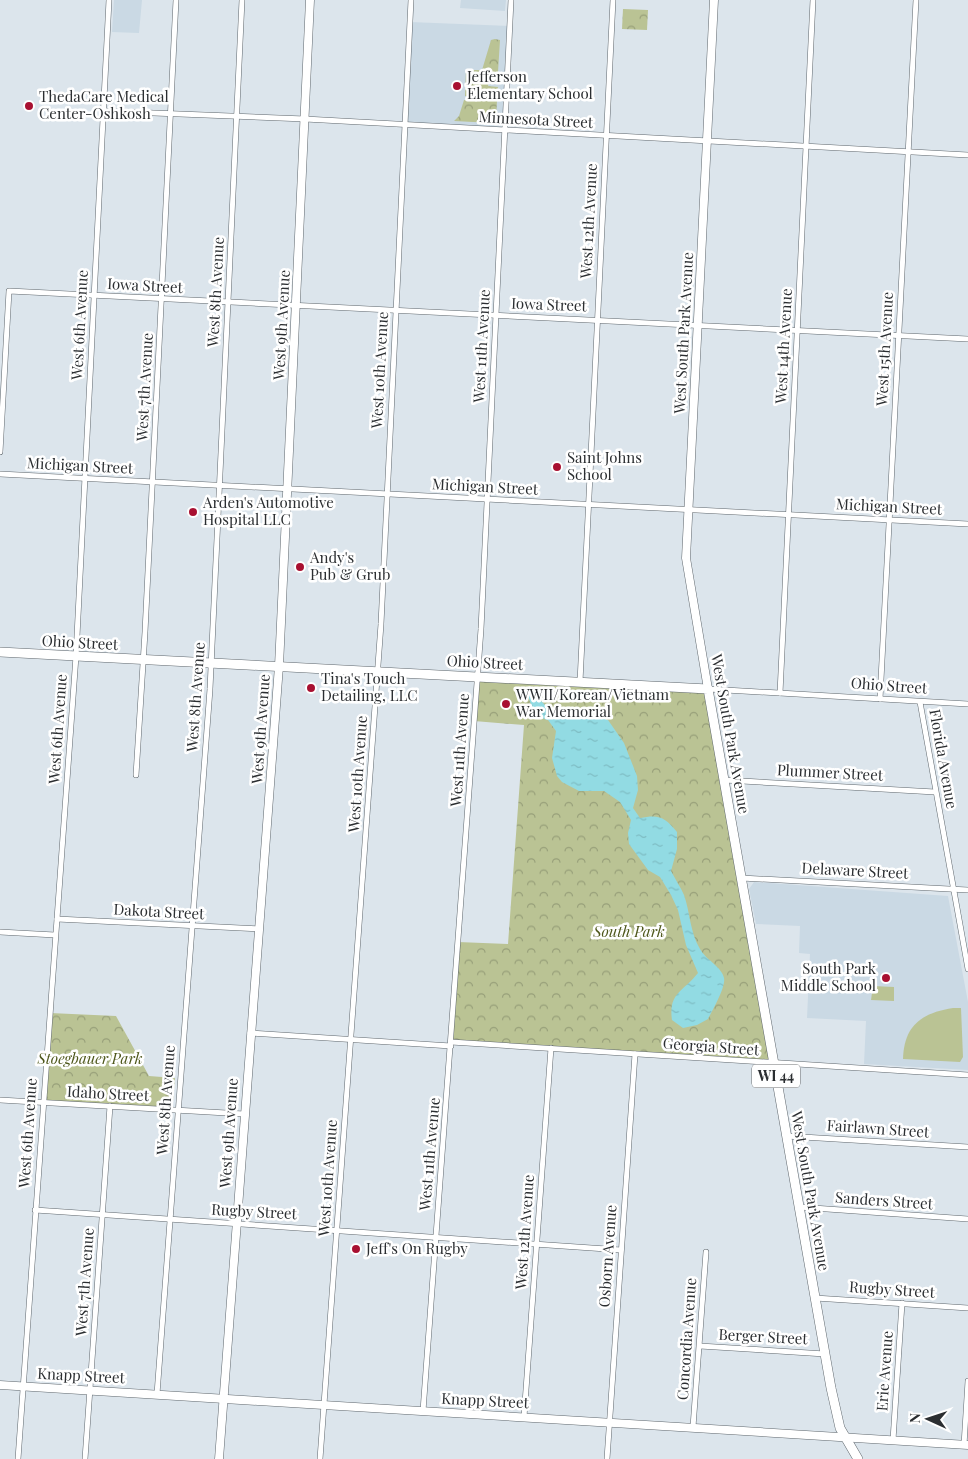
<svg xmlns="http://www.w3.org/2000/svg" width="968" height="1459" viewBox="0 0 968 1459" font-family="'Playfair Display',serif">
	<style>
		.built { fill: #cad9e4 }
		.grass { fill: #bac394 }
		.park { fill: url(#park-crowns) }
		.water { fill: url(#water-ripples) }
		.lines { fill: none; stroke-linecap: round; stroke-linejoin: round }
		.street-casing { stroke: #5f676d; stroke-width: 6 }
		.secondary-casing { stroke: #5f676d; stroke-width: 9 }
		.primary-casing { stroke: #5f676d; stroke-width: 10 }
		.street { stroke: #fff; stroke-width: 5 }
		.secondary { stroke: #fff; stroke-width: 8 }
		.primary { stroke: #fff; stroke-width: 9 }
		.poi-dot { fill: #a81031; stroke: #fff; stroke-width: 2 }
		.labels { text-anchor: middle; stroke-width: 5; stroke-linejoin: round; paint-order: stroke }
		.shield { fill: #fff; stroke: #6b6d6f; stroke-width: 1 }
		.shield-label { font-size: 14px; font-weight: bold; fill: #2b2e31 }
		.poi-label { font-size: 15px; fill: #2b2e31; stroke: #fff; text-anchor: start }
		.street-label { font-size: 15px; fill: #2b2e31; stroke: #fff }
		.park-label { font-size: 15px; font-style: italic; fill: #4e571b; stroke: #fff }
	</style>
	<defs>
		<pattern id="park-crowns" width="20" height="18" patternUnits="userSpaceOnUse" patternTransform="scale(1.25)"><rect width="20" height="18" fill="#bac394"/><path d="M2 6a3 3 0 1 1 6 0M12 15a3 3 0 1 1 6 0" fill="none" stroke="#979f79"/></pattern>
		<pattern id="water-ripples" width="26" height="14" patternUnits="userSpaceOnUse" patternTransform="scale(1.25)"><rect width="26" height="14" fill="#92dbe3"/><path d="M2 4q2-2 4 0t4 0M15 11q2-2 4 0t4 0" fill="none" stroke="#7ebcc3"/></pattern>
	</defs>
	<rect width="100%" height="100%" fill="#dce5ec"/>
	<!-- built -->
	<g class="built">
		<polygon points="114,0 142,0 139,33 112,32"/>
		<polygon points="461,0 506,0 505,11 460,8"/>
		<polygon points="410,22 510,26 504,130 405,126"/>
		<polygon points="754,882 948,896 968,1002 968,1070 864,1064 866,1021 807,1018 810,954 799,953 800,926 756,924 749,889"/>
	</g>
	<!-- grass -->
	<g class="grass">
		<polygon points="873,986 894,987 894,1001 871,1000"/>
		<path d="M953,1008H961L963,1057L960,1062L903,1059C904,1026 921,1013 953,1008Z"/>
	</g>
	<!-- park -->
	<g class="park">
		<polygon points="623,9 648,10 647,30 622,29"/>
		<polygon points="495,39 500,40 498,72 492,72 488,86 498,87 497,98 465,96 466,70 482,70 491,40"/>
		<polygon points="464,100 497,101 496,119 492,123 454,121 459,116"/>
		<polygon points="478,677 708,689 774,1064 452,1041 458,942 508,944 524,725 474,721"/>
		<polygon points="50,1013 116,1016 149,1076 175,1078 173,1101 170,1109 43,1103"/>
	</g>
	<!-- water -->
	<path class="water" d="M528,688H534C537,701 549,705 551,716L556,718L571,711H584L608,720L624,743L637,776L638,790L633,808L640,818C659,814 665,817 677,832V849L671,871C675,879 680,886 684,895C690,912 690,933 700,949C706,960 722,967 724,978C726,987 712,1011 708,1019L697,1025L683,1028L672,1020C668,993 684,991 698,973L686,945L678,910L671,895L660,877L648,870L629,844L628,833L631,820L620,802L604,791H579L562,782L557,776L552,758L556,731L548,720C535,718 527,700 528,688Z"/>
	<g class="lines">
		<defs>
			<g id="street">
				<polyline points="103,111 305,119 968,155"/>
				<polyline points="0,452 9,291 968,339"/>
				<polyline points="0,474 968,524"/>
				<polyline points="580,682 613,0"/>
				<polyline points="708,689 968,704"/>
				<polyline points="780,693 813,0"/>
				<polyline points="880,699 916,0"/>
				<polyline points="920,702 968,969"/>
				<polyline points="136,775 145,632 176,0"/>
				<polyline points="724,780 935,792"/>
				<polyline points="741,878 968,890"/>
				<polyline points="57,919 260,929"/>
				<polyline points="0,932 55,935"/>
				<polyline points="250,1033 451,1046"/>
				<polyline points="451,1042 968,1075"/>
				<polyline points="0,1100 244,1114"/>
				<polyline points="786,1136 968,1147"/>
				<polyline points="799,1207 968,1219"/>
				<polyline points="35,1210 621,1250"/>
				<polyline points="815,1298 968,1308"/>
				<polyline points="700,1346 825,1354"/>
				<polyline points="157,1394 210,689 242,0"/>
				<polyline points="423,1411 481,629 511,0"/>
				<polyline points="524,1417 551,1048"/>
				<polyline points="693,1427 706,1252"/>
				<polyline points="893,1440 902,1303"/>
				<polyline points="964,1445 968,1381"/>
				<polyline points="18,1459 76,656 109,0"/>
				<polyline points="85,1459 110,1106"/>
				<polyline points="320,1459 381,624 411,0"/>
				<polyline points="607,1459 635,1054"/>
			</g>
			<g id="secondary">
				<polyline points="708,689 686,558 714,0"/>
				<polyline points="0,1385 968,1445"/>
				<polyline points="219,1459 279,666 310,0"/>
			</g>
			<polyline id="primary" points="0,652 708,689 831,1388 840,1428 858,1459"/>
		</defs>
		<!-- street casing -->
		<use href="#street" class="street-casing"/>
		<!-- secondary casing -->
		<use href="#secondary" class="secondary-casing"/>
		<!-- primary casing -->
		<use href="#primary" class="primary-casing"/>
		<!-- street -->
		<use href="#street" class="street"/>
		<!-- secondary -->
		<use href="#secondary" class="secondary"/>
		<!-- primary -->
		<use href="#primary" class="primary"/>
	</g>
	<!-- markers -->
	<g class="poi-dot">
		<circle cx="457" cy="86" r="5"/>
		<circle cx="29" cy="106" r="5"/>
		<circle cx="557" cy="467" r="5"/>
		<circle cx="193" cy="512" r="5"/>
		<circle cx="300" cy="567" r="5"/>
		<circle cx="311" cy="688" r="5"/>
		<circle cx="506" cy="704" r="5"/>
		<circle cx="886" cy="978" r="5"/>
		<circle cx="356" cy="1249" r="5"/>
	</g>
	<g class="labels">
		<!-- shield labels -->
		<rect class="shield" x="752" y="1064.5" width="48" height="23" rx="4"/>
		<g class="shield-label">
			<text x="776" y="1081">WI 44</text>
		</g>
		<!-- poi labels -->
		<g class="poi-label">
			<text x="467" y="82">Jefferson<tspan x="467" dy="17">Elementary School</tspan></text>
			<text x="39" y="102">ThedaCare Medical<tspan x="39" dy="17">Center-Oshkosh</tspan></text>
			<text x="567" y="463">Saint Johns<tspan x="567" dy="17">School</tspan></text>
			<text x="203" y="508">Arden's Automotive<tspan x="203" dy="17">Hospital LLC</tspan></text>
			<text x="310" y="563">Andy's<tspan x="310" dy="17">Pub &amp; Grub</tspan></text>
			<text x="321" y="684">Tina's Touch<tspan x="321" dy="17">Detailing, LLC</tspan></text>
			<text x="516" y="700">WWII/Korean/Vietnam<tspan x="516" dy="17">War Memorial</tspan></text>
			<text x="876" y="974" text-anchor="end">South Park<tspan x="876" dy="17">Middle School</tspan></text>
			<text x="366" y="1254">Jeff's On Rugby</text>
		</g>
		<!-- street labels -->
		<g class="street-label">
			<text transform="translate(536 120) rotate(3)" y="5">Minnesota Street</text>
			<text transform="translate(589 221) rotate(-87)" y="5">West 12th Avenue</text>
			<text transform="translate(145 286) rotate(3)" y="5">Iowa Street</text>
			<text transform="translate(216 292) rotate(-87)" y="5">West 8th Avenue</text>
			<text transform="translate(549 305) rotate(2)" y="5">Iowa Street</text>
			<text transform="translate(80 325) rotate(-87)" y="5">West 6th Avenue</text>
			<text transform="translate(282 325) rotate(-87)" y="5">West 9th Avenue</text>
			<text transform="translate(684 333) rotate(-87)" y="5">West South Park Avenue</text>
			<text transform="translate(482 346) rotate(-87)" y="5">West 11th Avenue</text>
			<text transform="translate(784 346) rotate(-87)" y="5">West 14th Avenue</text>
			<text transform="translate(885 349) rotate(-87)" y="5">West 15th Avenue</text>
			<text transform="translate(380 370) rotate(-87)" y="5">West 10th Avenue</text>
			<text transform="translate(145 387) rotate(-87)" y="5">West 7th Avenue</text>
			<text transform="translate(80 466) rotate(3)" y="5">Michigan Street</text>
			<text transform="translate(485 487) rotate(3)" y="5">Michigan Street</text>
			<text transform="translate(889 507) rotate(3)" y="5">Michigan Street</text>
			<text transform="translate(80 643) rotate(3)" y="5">Ohio Street</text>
			<text transform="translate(485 663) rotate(3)" y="5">Ohio Street</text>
			<text transform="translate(889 686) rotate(4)" y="5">Ohio Street</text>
			<text transform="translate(196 697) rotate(-86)" y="5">West 8th Avenue</text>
			<text transform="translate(58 729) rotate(-86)" y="5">West 6th Avenue</text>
			<text transform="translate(261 729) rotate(-86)" y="5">West 9th Avenue</text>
			<text transform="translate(730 734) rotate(80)" y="5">West South Park Avenue</text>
			<text transform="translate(460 750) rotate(-86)" y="5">West 11th Avenue</text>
			<text transform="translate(943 759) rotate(80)" y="5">Florida Avenue</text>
			<text transform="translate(830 773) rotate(3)" y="5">Plummer Street</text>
			<text transform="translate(358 774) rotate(-86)" y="5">West 10th Avenue</text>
			<text transform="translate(855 871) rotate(3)" y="5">Delaware Street</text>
			<text transform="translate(159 912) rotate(3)" y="5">Dakota Street</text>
			<text transform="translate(711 1047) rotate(4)" y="5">Georgia Street</text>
			<text transform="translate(108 1094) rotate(3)" y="5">Idaho Street</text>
			<text transform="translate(166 1100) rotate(-86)" y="5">West 8th Avenue</text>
			<text transform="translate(878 1129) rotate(4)" y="5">Fairlawn Street</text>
			<text transform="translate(28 1133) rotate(-86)" y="5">West 6th Avenue</text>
			<text transform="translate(229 1133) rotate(-86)" y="5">West 9th Avenue</text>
			<text transform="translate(430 1154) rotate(-85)" y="5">West 11th Avenue</text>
			<text transform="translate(328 1178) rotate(-86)" y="5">West 10th Avenue</text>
			<text transform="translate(810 1191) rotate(80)" y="5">West South Park Avenue</text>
			<text transform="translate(884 1201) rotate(4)" y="5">Sanders Street</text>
			<text transform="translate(254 1212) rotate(3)" y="5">Rugby Street</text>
			<text transform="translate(525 1232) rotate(-86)" y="5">West 12th Avenue</text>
			<text transform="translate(608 1256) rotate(-86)" y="5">Osborn Avenue</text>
			<text transform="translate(85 1282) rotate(-86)" y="5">West 7th Avenue</text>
			<text transform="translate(892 1290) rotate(4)" y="5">Rugby Street</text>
			<text transform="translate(763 1337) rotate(3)" y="5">Berger Street</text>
			<text transform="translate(687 1339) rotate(-86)" y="5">Concordia Avenue</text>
			<text transform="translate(885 1371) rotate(-86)" y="5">Erie Avenue</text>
			<text transform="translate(81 1376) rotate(3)" y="5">Knapp Street</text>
			<text transform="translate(485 1401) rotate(3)" y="5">Knapp Street</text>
		</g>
		<!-- park labels -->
		<g class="park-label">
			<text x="629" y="937">South Park</text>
			<text x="90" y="1064">Stoegbauer Park</text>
		</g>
	</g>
	<!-- north arrow -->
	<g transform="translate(928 1419) rotate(273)" stroke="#ffffff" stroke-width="4" paint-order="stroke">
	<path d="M0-4L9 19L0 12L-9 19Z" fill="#2b2e31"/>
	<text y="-8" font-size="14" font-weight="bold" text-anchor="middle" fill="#2b2e31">N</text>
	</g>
</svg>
